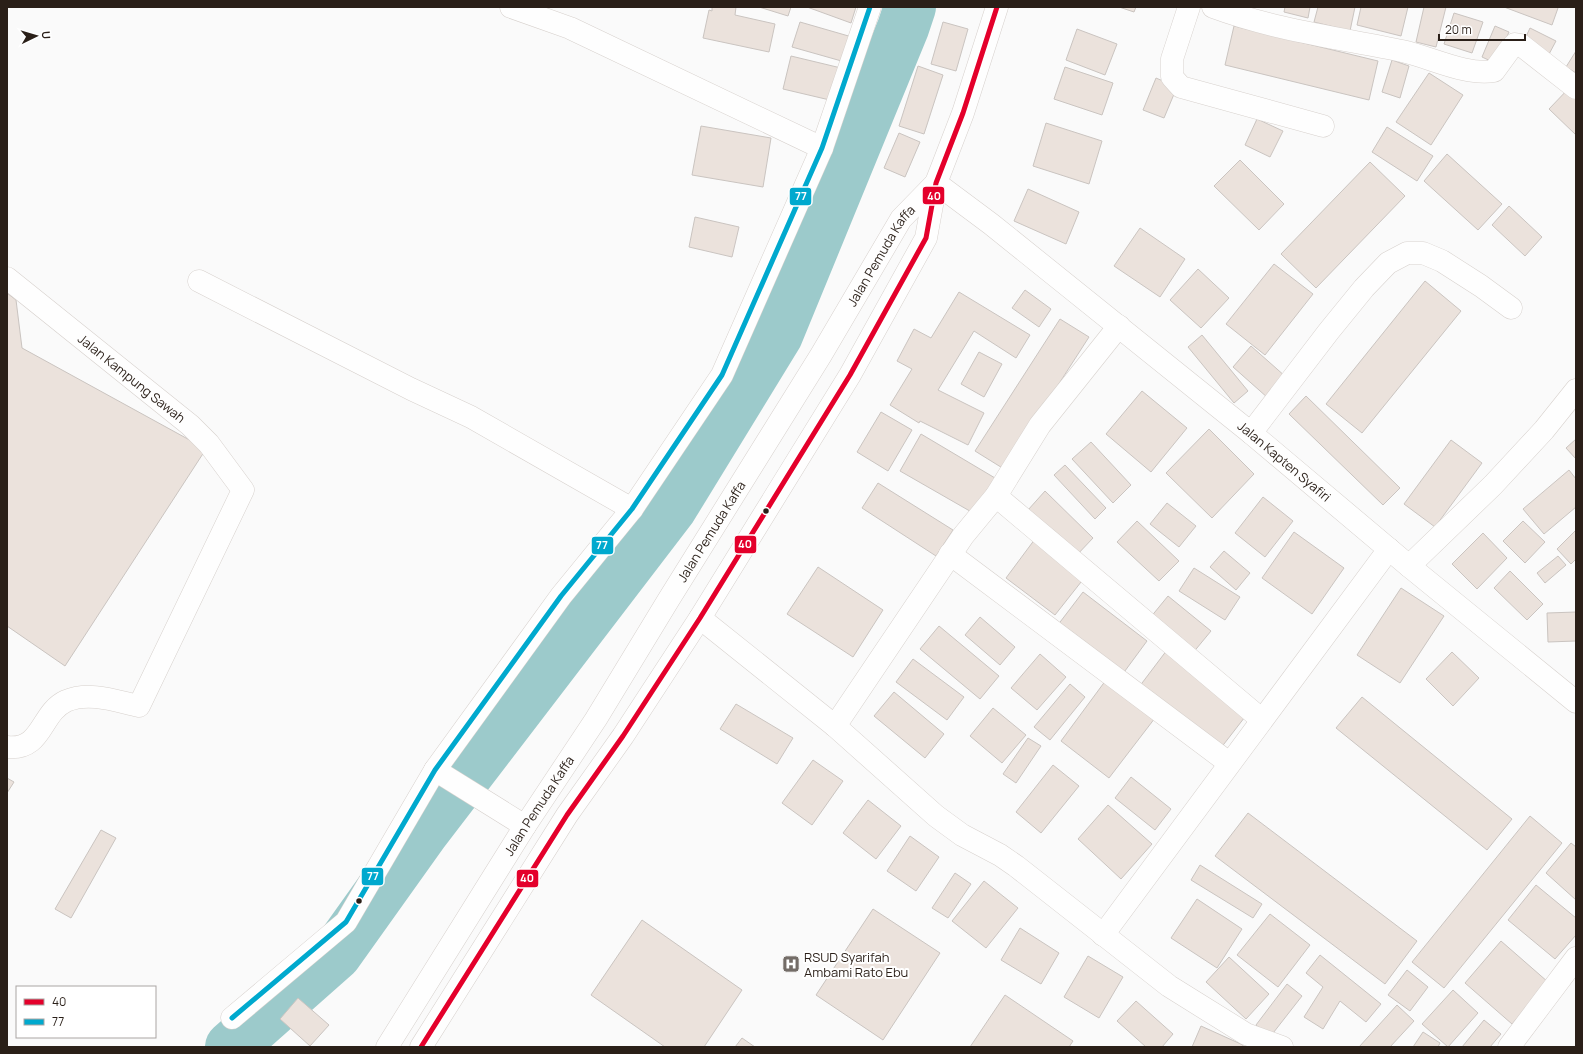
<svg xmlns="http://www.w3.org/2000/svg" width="1583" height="1054" viewBox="0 0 1583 1054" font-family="Manrope,sans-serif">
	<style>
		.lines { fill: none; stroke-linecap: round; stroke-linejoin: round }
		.river { stroke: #9ccacb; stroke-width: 52 }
		.building { fill: #ebe2dc; stroke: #cac4c0 }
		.street-casing { stroke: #d7d1cd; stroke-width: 23 }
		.secondary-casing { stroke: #d7d1cd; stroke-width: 23 }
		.highway-casing { stroke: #d7d1cd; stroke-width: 23 }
		.street { stroke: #fefefe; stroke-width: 22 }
		.secondary { stroke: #fefefe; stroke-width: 22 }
		.highway { stroke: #fefefe; stroke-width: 22 }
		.bus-1-casing { stroke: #fff; stroke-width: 8 }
		.bus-2-casing { stroke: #fff; stroke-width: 8 }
		.bus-1 { stroke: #e4002b; stroke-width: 5 }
		.bus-2 { stroke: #00a9ce; stroke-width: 5 }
		.bus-dot { fill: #2a1f18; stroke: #fff; stroke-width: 1.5 }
		.labels { text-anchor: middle; stroke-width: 4; stroke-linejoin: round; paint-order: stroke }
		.street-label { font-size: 13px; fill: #2a1f18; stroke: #fff }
		.poi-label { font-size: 13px; fill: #2a1f18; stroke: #fff; text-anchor: start }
		.line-badge { stroke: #fff; stroke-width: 1.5 }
		.badge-label { font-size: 11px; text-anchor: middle; font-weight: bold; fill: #fff }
	</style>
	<rect width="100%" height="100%" fill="#fafafa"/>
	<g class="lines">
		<!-- river -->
		<polyline class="river" points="231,1047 336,954 423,832 671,508 777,335 903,28 910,7"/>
	</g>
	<!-- building -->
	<g class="building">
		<polygon points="712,7 736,7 735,15 775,24 769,52 703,38 709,10 712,11"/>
		<polygon points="759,7 791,7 788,16"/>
		<polygon points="807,7 856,7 851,23"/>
		<polygon points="1119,7 1136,7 1134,12"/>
		<polygon points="1285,7 1310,7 1308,18 1284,12"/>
		<polygon points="1318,7 1355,7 1350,31 1314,22"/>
		<polygon points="1361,7 1408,7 1401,36 1357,25"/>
		<polygon points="1424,7 1446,7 1436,47 1416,42"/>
		<polygon points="1504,7 1555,7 1558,8 1552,25"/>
		<polygon points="1454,13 1483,22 1472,53 1444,44"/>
		<polygon points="800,22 852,37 845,62 792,47"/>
		<polygon points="943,22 968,29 956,71 931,64"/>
		<polygon points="1234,26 1378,61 1369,100 1225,65"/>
		<polygon points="1495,26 1509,32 1495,63 1482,57"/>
		<polygon points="1530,28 1556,41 1548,56 1523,43"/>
		<polygon points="1077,29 1117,44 1105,75 1066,60"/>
		<polygon points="1576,51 1576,73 1566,67"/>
		<polygon points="791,56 841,68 834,101 783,89"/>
		<polygon points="1392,60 1409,66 1400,98 1382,92"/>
		<polygon points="918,66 943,75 924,134 899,126"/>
		<polygon points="1065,67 1113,83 1102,115 1054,99"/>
		<polygon points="1429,73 1463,95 1431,145 1396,122"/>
		<polygon points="1156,78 1177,87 1164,118 1143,110"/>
		<polygon points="1571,86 1576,91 1576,135 1549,109"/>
		<polygon points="1257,119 1283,131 1270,157 1245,145"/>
		<polygon points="1046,123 1102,141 1089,184 1033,166"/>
		<polygon points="701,126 771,138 763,187 692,175"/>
		<polygon points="1387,127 1433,156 1417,181 1372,152"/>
		<polygon points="899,133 920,142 905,177 884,168"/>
		<polygon points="1447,154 1502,204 1478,230 1424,181"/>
		<polygon points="1240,160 1284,204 1259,230 1214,186"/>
		<polygon points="1370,162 1405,196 1316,288 1281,254"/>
		<polygon points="1028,189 1079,212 1066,244 1014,221"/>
		<polygon points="1509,206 1542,237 1525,256 1492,225"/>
		<polygon points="695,217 739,227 732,257 689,247"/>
		<polygon points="1140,228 1185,259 1160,297 1114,266"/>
		<polygon points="1274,264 1313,294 1265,355 1226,324"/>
		<polygon points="1198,269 1229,298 1201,328 1170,300"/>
		<polygon points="1425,281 1461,311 1362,433 1326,404"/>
		<polygon points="1025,290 1051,309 1039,327 1012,308"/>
		<polygon points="959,292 1030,335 1016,358 974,331 938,390 984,413 968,445 920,421 919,423 890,405 912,369 897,361 914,329 931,338"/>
		<polygon points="7,293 16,300 22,348 206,449 65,666 7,626"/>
		<polygon points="1060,319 1089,337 1004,469 975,451"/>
		<polygon points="1202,335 1248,391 1234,403 1188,347"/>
		<polygon points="1251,346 1286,377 1268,398 1233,367"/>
		<polygon points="979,352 1002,364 984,397 961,384"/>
		<polygon points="1142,391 1187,428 1151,472 1106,434"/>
		<polygon points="1306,396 1400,488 1383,505 1289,414"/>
		<polygon points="881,412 912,430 888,471 857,452"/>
		<polygon points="1209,429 1254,474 1212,518 1166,473"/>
		<polygon points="921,434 995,478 975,514 900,471"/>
		<polygon points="1576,439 1576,459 1566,448"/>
		<polygon points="1451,440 1482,463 1435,527 1404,504"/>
		<polygon points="1091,442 1131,485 1113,503 1072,459"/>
		<polygon points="1065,465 1106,508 1095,519 1054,475"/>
		<polygon points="1569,470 1576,479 1576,507 1544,534 1523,509"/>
		<polygon points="878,483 953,530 936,556 862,508"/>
		<polygon points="1045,491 1093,538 1075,557 1028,510"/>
		<polygon points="1263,497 1293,521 1265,557 1235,533"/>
		<polygon points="1167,503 1196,526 1179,547 1150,524"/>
		<polygon points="1137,521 1179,561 1159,581 1117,542"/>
		<polygon points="1523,521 1545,542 1525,563 1503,541"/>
		<polygon points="1576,530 1576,559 1571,564 1557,549"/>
		<polygon points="1294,532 1344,568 1312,614 1262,578"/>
		<polygon points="1483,533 1507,558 1477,589 1452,564"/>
		<polygon points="1035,539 1085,577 1055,615 1006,578"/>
		<polygon points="1224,551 1250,573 1236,590 1210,567"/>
		<polygon points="1558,556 1566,565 1545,583 1537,573"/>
		<polygon points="818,567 883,610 853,657 787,614"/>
		<polygon points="1194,568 1240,597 1225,620 1179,591"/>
		<polygon points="1510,571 1543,604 1527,620 1494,588"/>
		<polygon points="1401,588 1444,616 1400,683 1357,655"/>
		<polygon points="1083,592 1147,641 1119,679 1054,630"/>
		<polygon points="1168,596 1211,631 1192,654 1150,618"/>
		<polygon points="1576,612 1576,641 1548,642 1547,613"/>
		<polygon points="980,617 1015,647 1000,665 965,635"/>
		<polygon points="939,626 999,676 980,699 920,649"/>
		<polygon points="1167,650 1248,713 1217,753 1136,691"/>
		<polygon points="1452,652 1479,678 1453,706 1426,679"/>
		<polygon points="1040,654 1066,677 1037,710 1011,688"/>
		<polygon points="913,659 964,697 947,720 896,682"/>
		<polygon points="1106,680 1155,718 1109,778 1061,741"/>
		<polygon points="1070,684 1085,697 1050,740 1034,727"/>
		<polygon points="894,692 944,734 925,758 874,716"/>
		<polygon points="1362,697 1512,819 1487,850 1336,728"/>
		<polygon points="736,704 793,738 777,764 720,729"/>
		<polygon points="993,708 1026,735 1002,763 970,736"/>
		<polygon points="1028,738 1041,746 1016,783 1003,774"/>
		<polygon points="813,760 843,781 812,825 782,803"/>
		<polygon points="1053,765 1079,786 1041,833 1016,812"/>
		<polygon points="1131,777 1171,809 1155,830 1115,798"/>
		<polygon points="7,778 14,782 7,793"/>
		<polygon points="868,800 901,826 876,859 843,833"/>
		<polygon points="1108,805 1152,844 1121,879 1078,839"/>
		<polygon points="1248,813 1417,941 1385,984 1215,856"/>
		<polygon points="1530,816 1562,843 1444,988 1412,962"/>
		<polygon points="101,830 116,838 71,918 55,909"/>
		<polygon points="910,836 939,857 916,891 887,871"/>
		<polygon points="1571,843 1576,847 1576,900 1546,873"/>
		<polygon points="1200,865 1262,904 1253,918 1191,880"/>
		<polygon points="955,873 971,884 948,918 932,908"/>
		<polygon points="984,881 1018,908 986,948 952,921"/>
		<polygon points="1536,885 1576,918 1576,935 1555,959 1508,920"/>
		<polygon points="1197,899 1242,929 1217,968 1171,938"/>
		<polygon points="873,909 940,953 883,1040 816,995"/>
		<polygon points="1270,914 1310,945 1278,987 1237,955"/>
		<polygon points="642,920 742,990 704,1047 665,1047 591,995"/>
		<polygon points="1020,928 1059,953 1041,984 1001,960"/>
		<polygon points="1501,941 1548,982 1512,1024 1465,983"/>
		<polygon points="1320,955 1381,1004 1366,1022 1340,1001 1323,1029 1304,1017 1323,987 1306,973"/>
		<polygon points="1088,956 1123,977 1099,1018 1064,997"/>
		<polygon points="1229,957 1269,994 1246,1019 1206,982"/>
		<polygon points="1407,970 1428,987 1410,1011 1388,995"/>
		<polygon points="1287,984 1302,996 1270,1037 1256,1025"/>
		<polygon points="1453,990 1478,1013 1448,1047 1422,1024"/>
		<polygon points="1005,995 1073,1041 1069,1047 970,1047"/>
		<polygon points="298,998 329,1025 310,1046 280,1019"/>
		<polygon points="1136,1001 1173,1034 1162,1047 1146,1047 1117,1021"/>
		<polygon points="1397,1005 1414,1021 1390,1047 1359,1047"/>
		<polygon points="1484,1020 1501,1034 1490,1047 1462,1047"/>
		<polygon points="1201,1026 1243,1045 1243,1047 1192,1047"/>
		<polygon points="1423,1032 1440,1043 1438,1047 1413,1047"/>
		<polygon points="742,1038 755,1047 735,1047"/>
	</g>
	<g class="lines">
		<defs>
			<g id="street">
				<polyline points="511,7 570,28 822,148"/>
				<polyline points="1189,7 1172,59 1172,77 1181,87 1323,126"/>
				<path d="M1213,7C1275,30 1339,38 1402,51C1430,57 1466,76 1494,71L1510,49L1515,44L1521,45L1576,88"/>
				<path id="s1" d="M7,278L190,425L209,444L243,490L139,706C116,701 89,691 66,701C40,713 43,751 7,747"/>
				<polyline points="199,281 411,389 471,417 632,509"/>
				<polyline points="1251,433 1329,331 1364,288 1388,263 1407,253 1423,253 1442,261 1481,286 1511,308"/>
				<polyline points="996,496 1261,719"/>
				<polyline points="950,554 1229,763"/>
				<polyline points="1409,566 1493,485 1544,430 1576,390"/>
				<polyline points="700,618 835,726 936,816 962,835 1000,855 1016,866 1169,986 1246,1034 1282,1047"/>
				<polyline points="835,726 963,536 996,496 1040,425 1119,326"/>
				<polyline points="435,770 525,826"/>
				<polyline points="1103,935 1389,549"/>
				<polyline points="232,1018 346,922 435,770 561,596 632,509 722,375 822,148 870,7"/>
				<polyline points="1509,1047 1576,958"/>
			</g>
			<polyline id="secondary" points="936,183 963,113 997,7"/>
			<g id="highway">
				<path id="s2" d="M936,183L991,224L1251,433L1409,566L1576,702"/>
				<path id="s3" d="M387,1047L525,826L596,719L669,599L821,355L901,219L936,183"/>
				<polyline points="421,1047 567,815 623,736 700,618 850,375 926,238 936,183"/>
			</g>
		</defs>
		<!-- street casing -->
		<use href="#street" class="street-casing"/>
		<!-- secondary casing -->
		<use href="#secondary" class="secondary-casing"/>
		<!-- highway casing -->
		<use href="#highway" class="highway-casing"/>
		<!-- street -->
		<use href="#street" class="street"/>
		<!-- secondary -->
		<use href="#secondary" class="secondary"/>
		<!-- highway -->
		<use href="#highway" class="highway"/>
		<defs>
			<polyline id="bus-1" points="421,1047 567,815 623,736 700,618 850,375 926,238 936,183 963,113 997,7"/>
			<polyline id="bus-2" points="232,1018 346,922 435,770 561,596 632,509 722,375 822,148 870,7"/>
		</defs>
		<!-- bus-1 casing -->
		<use href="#bus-1" class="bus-1-casing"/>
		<!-- bus-2 casing -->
		<use href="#bus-2" class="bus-2-casing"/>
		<!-- bus-1 -->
		<use href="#bus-1" class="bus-1"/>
		<!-- bus-2 -->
		<use href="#bus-2" class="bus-2"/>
	</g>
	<!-- icons -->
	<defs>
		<symbol id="hospital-square" viewBox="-11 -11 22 22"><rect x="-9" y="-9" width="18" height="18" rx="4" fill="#736c67" stroke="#fff"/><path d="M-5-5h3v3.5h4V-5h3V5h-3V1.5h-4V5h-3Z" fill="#fff"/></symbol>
	</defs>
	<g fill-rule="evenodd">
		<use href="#hospital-square" x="781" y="954" width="20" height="20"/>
	</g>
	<!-- markers -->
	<g class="bus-dot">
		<circle cx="766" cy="511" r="3.5"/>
		<circle cx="359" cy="901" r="3.5"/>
	</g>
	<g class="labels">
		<!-- street labels -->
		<g class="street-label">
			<text dy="5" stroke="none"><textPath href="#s3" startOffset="933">Jalan Pemuda Kaffa</textPath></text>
			<text dy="5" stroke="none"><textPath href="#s1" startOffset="160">Jalan Kampung Sawah</textPath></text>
			<text dy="5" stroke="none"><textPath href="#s2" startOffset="446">Jalan Kapten Syafiri</textPath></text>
			<text dy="5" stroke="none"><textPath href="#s3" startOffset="609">Jalan Pemuda Kaffa</textPath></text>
			<text dy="5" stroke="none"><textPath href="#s3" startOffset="285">Jalan Pemuda Kaffa</textPath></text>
		</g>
		<!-- poi labels -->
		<g class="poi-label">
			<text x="804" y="962">RSUD Syarifah<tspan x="804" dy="15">Ambami Rato Ebu</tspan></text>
		</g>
	</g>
	<g class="line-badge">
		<rect x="922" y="186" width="23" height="19" rx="4" fill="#e4002b"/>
		<rect x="789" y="187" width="23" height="19" rx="4" fill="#00a9ce"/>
		<rect x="734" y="535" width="23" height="19" rx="4" fill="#e4002b"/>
		<rect x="591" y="536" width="23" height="19" rx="4" fill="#00a9ce"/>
		<rect x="361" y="867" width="23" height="19" rx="4" fill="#00a9ce"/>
		<rect x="516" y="869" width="23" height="19" rx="4" fill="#e4002b"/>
	</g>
	<g class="badge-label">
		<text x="934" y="200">40</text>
		<text x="801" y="200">77</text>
		<text x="745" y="548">40</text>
		<text x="602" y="549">77</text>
		<text x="373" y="880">77</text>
		<text x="527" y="882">40</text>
	</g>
	<!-- border -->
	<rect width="1583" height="1054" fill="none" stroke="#2a1f18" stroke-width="16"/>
	<!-- legend -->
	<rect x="16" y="986" width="140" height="52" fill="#ffffff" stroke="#aaa5a3"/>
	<rect x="24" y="999" width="20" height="6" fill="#e4002b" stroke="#aaa5a3"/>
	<text x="52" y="1006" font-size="12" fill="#2a1f18">40</text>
	<rect x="24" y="1019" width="20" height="6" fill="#00a9ce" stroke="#aaa5a3"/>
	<text x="52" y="1026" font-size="12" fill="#2a1f18">77</text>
	<!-- north arrow -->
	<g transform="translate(36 36) rotate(85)" stroke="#ffffff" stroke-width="3" paint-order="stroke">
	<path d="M0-3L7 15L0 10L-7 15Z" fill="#2a1f18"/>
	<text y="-6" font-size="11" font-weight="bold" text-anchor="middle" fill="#2a1f18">U</text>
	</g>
	<!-- scale -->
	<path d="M1439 34v6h86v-6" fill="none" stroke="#2a1f18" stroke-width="2"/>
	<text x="1445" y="34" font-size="12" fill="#2a1f18" stroke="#ffffff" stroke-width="3" paint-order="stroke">20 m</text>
</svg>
